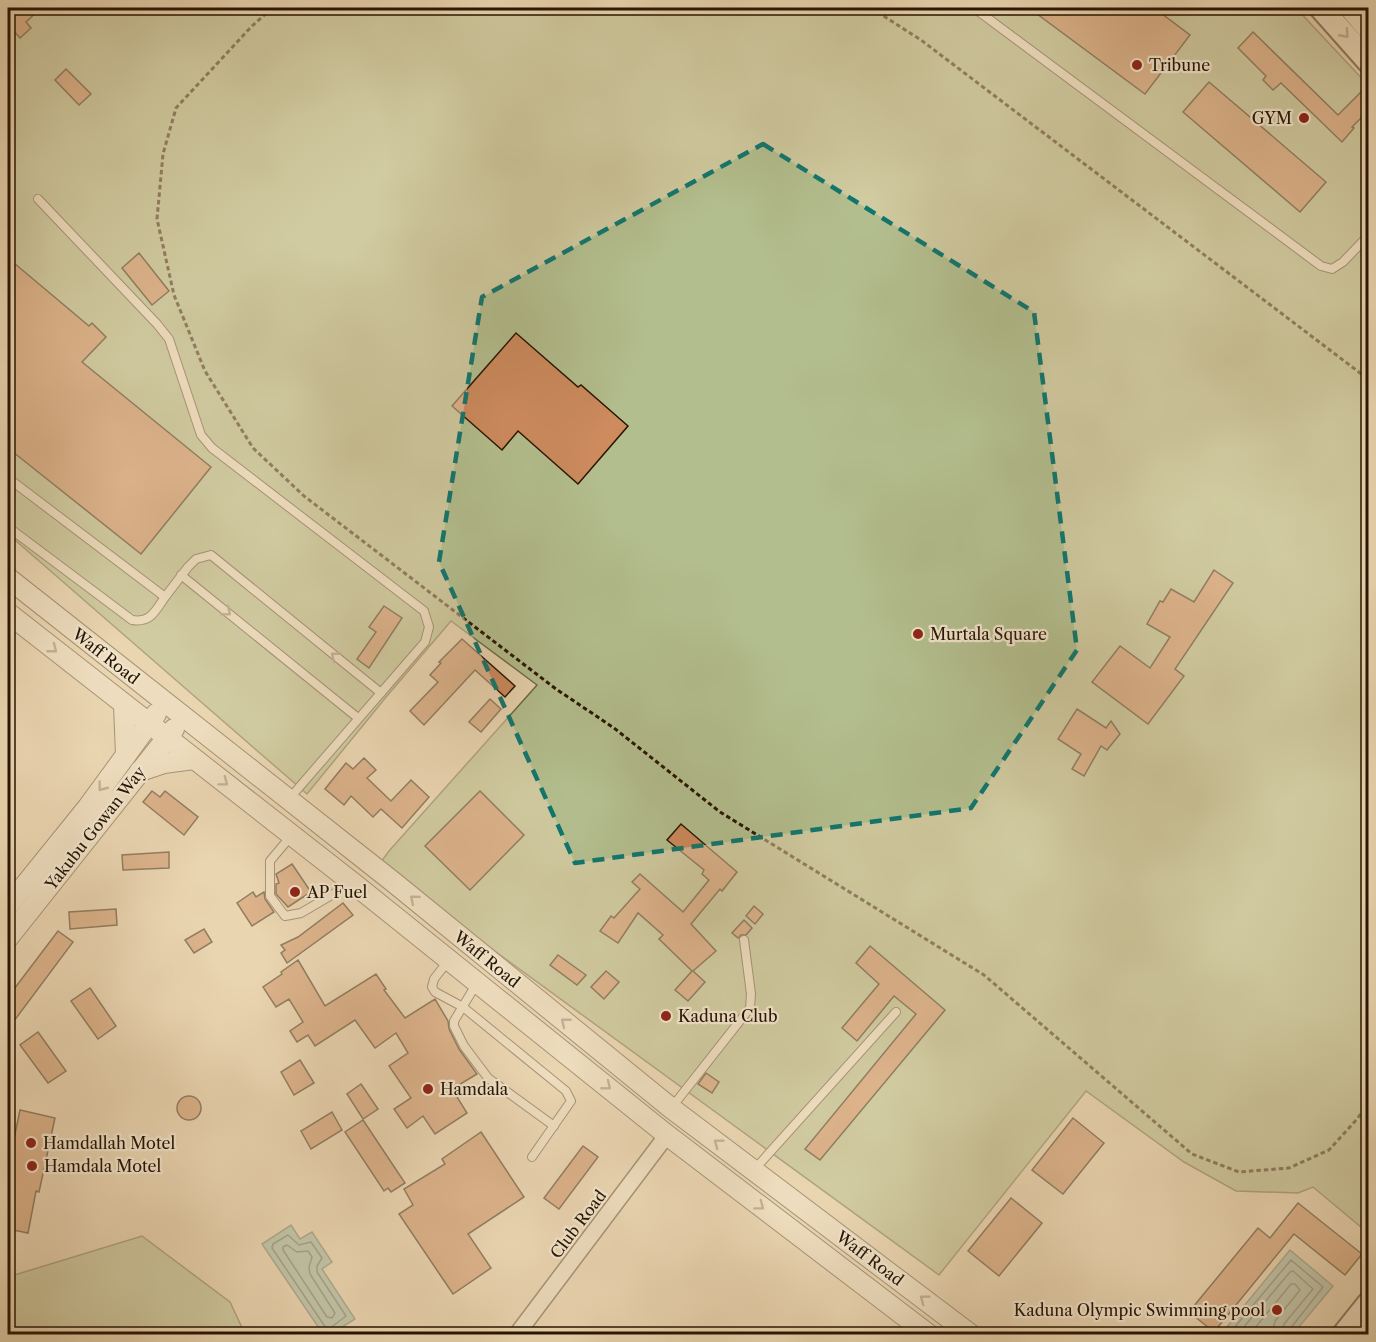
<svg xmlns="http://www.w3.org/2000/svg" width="1376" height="1342" viewBox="0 0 1376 1342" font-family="'Libre Caslon Text',serif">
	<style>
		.green { fill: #b3be8e; stroke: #6c6948; stroke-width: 1.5 }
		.water { fill: #98b9a9; stroke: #6a7766; stroke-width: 1.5 }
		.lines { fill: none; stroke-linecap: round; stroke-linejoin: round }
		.shore { stroke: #5f6655; stroke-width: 1.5 }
		.building { fill: #cd8b5e; stroke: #261401; stroke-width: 1.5 }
		.service-casing { stroke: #57442d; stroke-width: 10 }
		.minor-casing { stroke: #57442d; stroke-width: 18 }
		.tertiary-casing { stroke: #57442d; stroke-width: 22 }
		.secondary-casing { stroke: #261401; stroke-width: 26 }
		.path { stroke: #261401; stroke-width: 3; stroke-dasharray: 4.5 3; stroke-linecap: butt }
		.service { stroke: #f1e4cc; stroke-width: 8 }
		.minor { stroke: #f1e4cc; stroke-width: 15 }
		.tertiary { stroke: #f1e4cc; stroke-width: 20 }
		.secondary { stroke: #f1e4cc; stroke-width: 22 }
		.oneway { stroke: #968671 }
		.marked { fill: none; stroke: #0f766e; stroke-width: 4.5; stroke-dasharray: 12 8; stroke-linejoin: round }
		.poi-dot { fill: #8f2418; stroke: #f1e4cc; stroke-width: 2 }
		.labels { text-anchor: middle; stroke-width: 4.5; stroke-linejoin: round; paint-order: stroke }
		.poi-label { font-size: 16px; fill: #261401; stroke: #f1e4cc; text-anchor: start }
		.street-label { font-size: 16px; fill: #261401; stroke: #f1e4cc }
	</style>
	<rect width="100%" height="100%" fill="#ead6b1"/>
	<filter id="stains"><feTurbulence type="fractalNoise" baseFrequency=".00333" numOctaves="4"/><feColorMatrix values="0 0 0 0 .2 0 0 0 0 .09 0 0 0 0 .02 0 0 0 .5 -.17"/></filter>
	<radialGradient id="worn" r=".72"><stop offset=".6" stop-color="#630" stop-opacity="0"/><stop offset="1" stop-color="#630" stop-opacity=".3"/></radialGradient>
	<!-- green -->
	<g class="green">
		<polygon points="8,8 1296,8 1368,85 1368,1233 1313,1187 1298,1193 1236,1191 1184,1162 1086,1091 939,1275 378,866 389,851 537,685 451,621 387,696 307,794 8,534"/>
		<polygon points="142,1236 230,1302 245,1334 8,1334 8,1277"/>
	</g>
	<!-- water -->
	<g class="water">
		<polygon points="291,1225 300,1239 312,1232 332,1262 322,1269 355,1319 331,1334 323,1334 262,1244"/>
		<polygon points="1290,1250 1333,1286 1293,1334 1221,1334"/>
	</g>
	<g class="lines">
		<!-- shore -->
		<g class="shore">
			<polygon points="288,1235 299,1245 311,1242 322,1258 317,1266 317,1272 346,1316 329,1329 326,1328 272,1248 273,1244"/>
			<polygon points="287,1245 297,1252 308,1251 312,1257 309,1267 310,1274 335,1313 332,1318 327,1317 283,1250 283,1247"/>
			<polyline points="1229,1334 1291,1260 1323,1287 1290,1329 1288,1334"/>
			<polyline points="1238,1334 1290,1272 1293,1271 1313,1289 1284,1324 1281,1334"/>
			<polyline points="1250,1334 1291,1284 1295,1284 1300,1290 1275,1321 1272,1334"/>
		</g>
	</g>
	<!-- building -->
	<g class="building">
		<polygon points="8,8 41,8 26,22 31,28 20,38 8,24"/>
		<polygon points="1029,8 1154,8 1190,35 1145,94"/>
		<polygon points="1253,32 1338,115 1368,85 1368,111 1352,127 1354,128 1342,142 1281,83 1273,90 1263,80 1266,76 1238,48"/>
		<polygon points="66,69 91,94 79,105 55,80"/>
		<polygon points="1209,82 1326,182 1300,212 1183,112"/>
		<polygon points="139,253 169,291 152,305 122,268"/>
		<polygon points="8,258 89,326 92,323 106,337 82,362 211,467 141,554 8,448"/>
		<polygon points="516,333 578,387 581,385 628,426 578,484 518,431 502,450 452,406"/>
		<polygon points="1214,570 1233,583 1175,669 1184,676 1148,724 1092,682 1120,646 1150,668 1170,637 1147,624 1160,601 1163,602 1171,589 1194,602"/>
		<polygon points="384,606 402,618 369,668 357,659 376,632 369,627"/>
		<polygon points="462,639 515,686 505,697 475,670 424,725 410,711 438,682 430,675 441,663 439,662"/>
		<polygon points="490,699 501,709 481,732 469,722"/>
		<polygon points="1077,709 1106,728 1111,721 1120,734 1107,750 1101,746 1084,776 1072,769 1081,754 1058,739"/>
		<polygon points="364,758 376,770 367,778 391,801 411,780 429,797 402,828 381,809 373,817 351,796 344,805 325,789 346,763 353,769"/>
		<polygon points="152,791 160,797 165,791 198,817 184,835 143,802"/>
		<polygon points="480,791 524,835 470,890 425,846"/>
		<polygon points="681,824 737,872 722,891 720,889 691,924 716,951 693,971 705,982 688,1001 675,990 692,971 659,939 663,935 638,913 618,943 600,931 611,916 614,918 640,889 632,882 640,874 683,912 709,880 702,874 704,870 667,840"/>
		<polygon points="169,852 169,868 123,870 122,855"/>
		<polygon points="292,864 311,892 288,907 276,894 276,884 279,883 276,874"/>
		<polygon points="253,892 256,897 264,892 265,899 274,912 252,926 237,903"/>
		<polygon points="343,903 353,915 287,963 281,953 285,950 281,945 298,937"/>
		<polygon points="754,906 763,914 755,924 746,916"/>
		<polygon points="116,909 117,925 70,929 69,912"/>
		<polygon points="744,920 752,928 746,935 741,935 738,938 732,933"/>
		<polygon points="204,929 212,942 194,953 185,940"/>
		<polygon points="58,931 73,942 8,1029 8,997"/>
		<polygon points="870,946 945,1010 820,1160 805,1149 916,1014 894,996 857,1041 842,1028 879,984 856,963"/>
		<polygon points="558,955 586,975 577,985 550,965"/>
		<polygon points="298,960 325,1006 376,974 386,989 384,990 405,1018 435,999 448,1021 449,1029 459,1049 477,1074 452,1089 467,1113 435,1134 423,1116 407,1128 394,1109 411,1098 389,1066 408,1053 396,1033 375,1048 355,1020 315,1046 308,1035 297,1042 290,1031 303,1022 289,999 276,1007 263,987 282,974 281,972"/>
		<polygon points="606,971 619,982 604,999 591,987"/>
		<polygon points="90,988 116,1026 98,1039 71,1001"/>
		<polygon points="38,1032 66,1071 48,1083 20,1045"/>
		<polygon points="300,1060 314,1083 294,1095 281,1072"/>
		<polygon points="706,1073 719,1082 712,1093 698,1084"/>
		<polygon points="361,1084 378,1109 363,1119 347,1094"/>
		<circle cx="189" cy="1108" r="12"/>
		<polygon points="20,1110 55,1118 39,1192 36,1191 28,1233 8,1229 8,1168"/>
		<polygon points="332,1112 342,1130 311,1149 301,1131"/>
		<polygon points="1073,1118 1104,1143 1063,1194 1032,1170"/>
		<polygon points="363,1120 405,1183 391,1192 388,1188 384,1191 345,1132"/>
		<polygon points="481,1132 524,1197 468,1234 491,1268 453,1294 399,1214 413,1205 404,1189 445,1164 442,1159"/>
		<polygon points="583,1146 598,1157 559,1209 544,1198"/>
		<polygon points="1011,1198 1042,1223 999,1276 968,1251"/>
		<polygon points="1298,1203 1362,1254 1345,1275 1294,1234 1214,1332 1189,1312 1258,1228 1270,1238"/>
	</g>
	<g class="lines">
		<defs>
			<g id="service">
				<polyline points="974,8 1321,266 1332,269 1343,262 1368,236"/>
				<polyline points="38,199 157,324 169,339 201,435 212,448 424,611 429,627 425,642 289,799"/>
				<polyline points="8,478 165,597 188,567 196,559 211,555 381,693"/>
				<path d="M8,527L132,620C151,623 155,611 165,597"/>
				<polyline points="181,575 358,718"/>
				<polyline points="291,836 270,861 270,896 285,916 301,913 352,883"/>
				<polyline points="448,961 434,979 432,987 435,992 463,1007 566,1091 571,1101 532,1157"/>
				<polyline points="477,983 454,1021 454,1026 464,1046 488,1078 554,1126"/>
				<polyline points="672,1107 750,1008 751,994 744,940"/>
				<polyline points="754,1170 896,1012"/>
			</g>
			<polyline id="minor" points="517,1334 667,1135"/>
			<g id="tertiary">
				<polyline points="8,578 392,881 671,1108 970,1334"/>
				<polyline points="8,613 353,883 667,1135 928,1334"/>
				<polyline points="124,705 126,755"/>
				<polyline points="140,771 164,763 194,759"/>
				<polyline points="8,906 88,807 156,714"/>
				<polyline points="8,938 174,729"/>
			</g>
			<g id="secondary">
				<polyline points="1321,8 1368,61"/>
				<polyline points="1351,8 1368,28"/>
				<polyline points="1344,1334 1368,1304"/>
			</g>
		</defs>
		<!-- service casing -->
		<use href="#service" class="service-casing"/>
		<!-- minor casing -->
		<use href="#minor" class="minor-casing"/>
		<!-- tertiary casing -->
		<use href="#tertiary" class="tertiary-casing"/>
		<!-- secondary casing -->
		<use href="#secondary" class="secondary-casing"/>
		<!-- path -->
		<g class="path">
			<polyline points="272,8 252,26 176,108 163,154 157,219 174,295 205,371 253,448 304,496 556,689 614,728 720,812 984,975 1192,1154 1239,1172 1289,1168 1329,1150 1358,1118 1368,1102"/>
			<polyline points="871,8 921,40 1368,379"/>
		</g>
		<!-- service -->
		<use href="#service" class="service"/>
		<!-- minor -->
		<use href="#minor" class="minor"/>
		<!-- tertiary -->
		<use href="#tertiary" class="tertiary"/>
		<!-- secondary -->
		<use href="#secondary" class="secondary"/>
	</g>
	<!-- one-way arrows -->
	<defs><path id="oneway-chevron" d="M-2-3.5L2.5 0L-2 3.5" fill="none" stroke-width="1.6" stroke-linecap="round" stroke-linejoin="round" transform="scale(1.5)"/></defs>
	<g class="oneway">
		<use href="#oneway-chevron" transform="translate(1345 34) rotate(48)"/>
		<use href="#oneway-chevron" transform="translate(227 612) rotate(39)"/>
		<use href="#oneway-chevron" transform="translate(53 649) rotate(38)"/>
		<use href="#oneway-chevron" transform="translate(335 656) rotate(-141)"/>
		<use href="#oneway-chevron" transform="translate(224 782) rotate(37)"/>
		<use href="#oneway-chevron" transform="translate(102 787) rotate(127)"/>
		<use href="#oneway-chevron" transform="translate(414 899) rotate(-140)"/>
		<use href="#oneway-chevron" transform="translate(565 1022) rotate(-141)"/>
		<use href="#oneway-chevron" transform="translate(607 1086) rotate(39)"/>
		<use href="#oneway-chevron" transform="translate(718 1143) rotate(-143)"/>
		<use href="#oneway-chevron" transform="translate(760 1206) rotate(37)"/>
		<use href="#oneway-chevron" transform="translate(924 1299) rotate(-143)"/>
	</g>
	<!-- marked area -->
	<path d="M0 0H1376V1342H0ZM763,144L1034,312L1077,650L971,808L575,863L439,562L482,297Z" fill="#ead6b1" fill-opacity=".55" fill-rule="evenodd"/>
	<path class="marked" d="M763,144L1034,312L1077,650L971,808L575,863L439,562L482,297Z"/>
	<!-- markers -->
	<g class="poi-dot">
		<circle cx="1137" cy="65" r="6"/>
		<circle cx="1304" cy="118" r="6"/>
		<circle cx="918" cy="634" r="6"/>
		<circle cx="295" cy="892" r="6"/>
		<circle cx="666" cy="1016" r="6"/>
		<circle cx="428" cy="1089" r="6"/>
		<circle cx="31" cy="1143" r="6"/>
		<circle cx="32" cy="1166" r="6"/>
		<circle cx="1277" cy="1310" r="6"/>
	</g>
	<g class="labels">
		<!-- poi labels -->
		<g class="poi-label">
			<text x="1149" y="71">Tribune</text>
			<text x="1292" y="124" text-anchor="end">GYM</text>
			<text x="930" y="640">Murtala Square</text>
			<text x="307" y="898">AP Fuel</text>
			<text x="678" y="1022">Kaduna Club</text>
			<text x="440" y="1095">Hamdala</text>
			<text x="43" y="1149">Hamdallah Motel</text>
			<text x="44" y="1172">Hamdala Motel</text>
			<text x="1265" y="1316" text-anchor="end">Kaduna Olympic Swimming pool</text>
		</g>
		<!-- street labels -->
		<g class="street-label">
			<text transform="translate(106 656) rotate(38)" y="6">Waff Road</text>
			<text transform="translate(95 828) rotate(-52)" y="6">Yakubu Gowan Way</text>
			<text transform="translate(487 959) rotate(39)" y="6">Waff Road</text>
			<text transform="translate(578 1224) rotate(-53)" y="6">Club Road</text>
			<text transform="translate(870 1258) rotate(37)" y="6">Waff Road</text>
		</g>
	</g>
	<!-- margin -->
	<rect width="1376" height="1342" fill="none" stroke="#ead6b1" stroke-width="30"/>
	<rect x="9" y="9" width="1358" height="1324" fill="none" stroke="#261401" stroke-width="3"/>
	<rect x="15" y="15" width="1346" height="1312" fill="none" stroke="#261401" stroke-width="1.5"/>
	<rect width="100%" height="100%" filter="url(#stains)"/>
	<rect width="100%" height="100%" fill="url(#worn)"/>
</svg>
